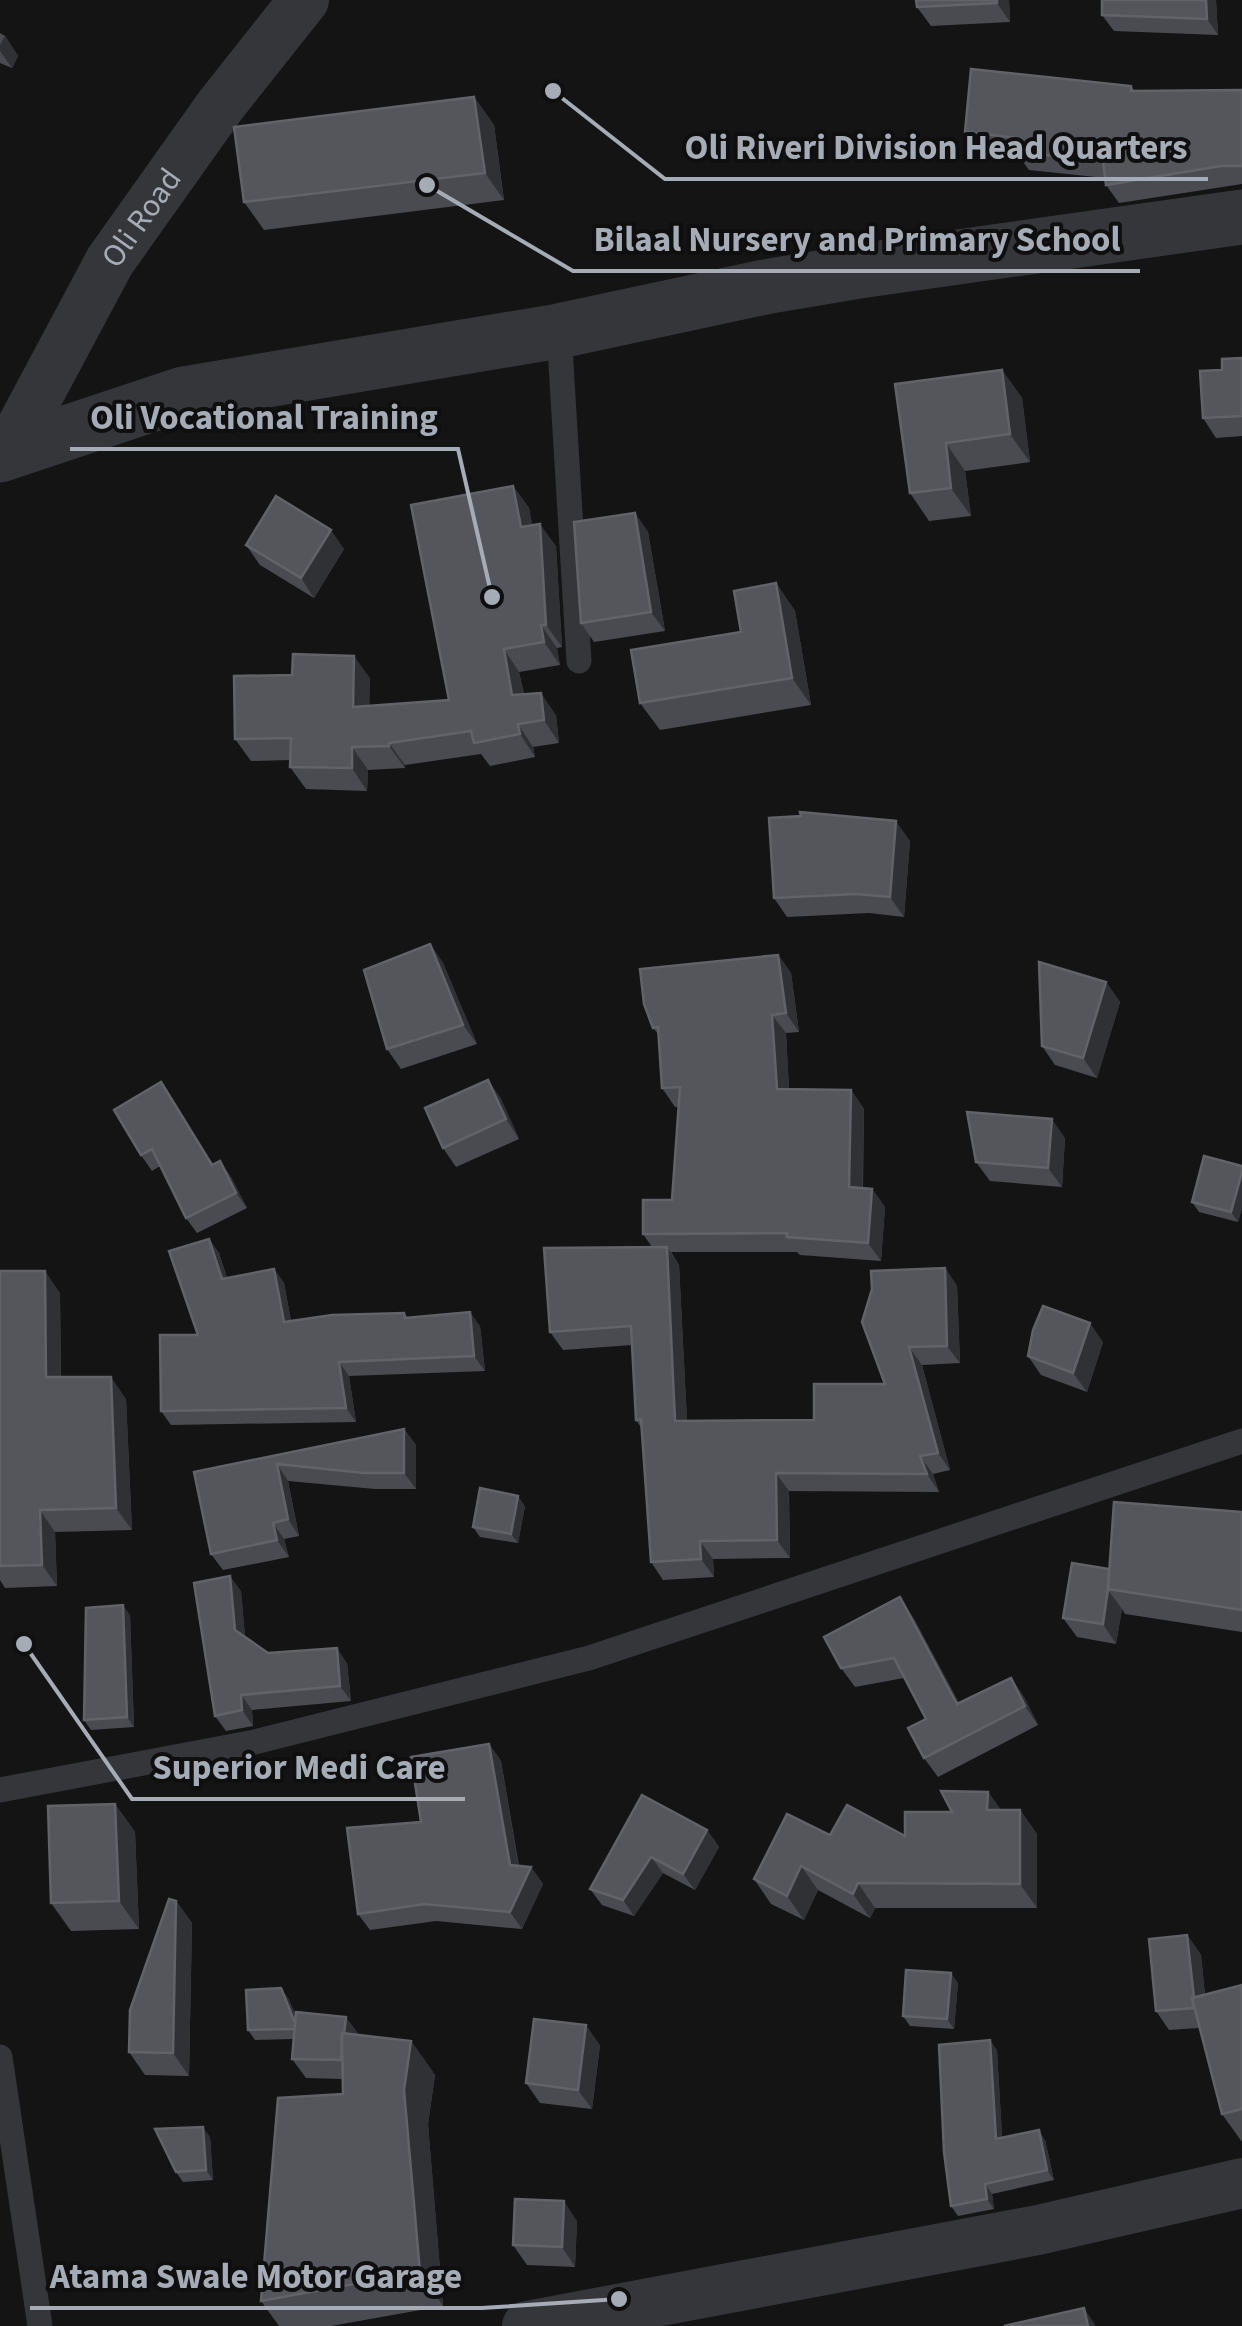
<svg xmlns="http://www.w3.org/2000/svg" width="1242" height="2326" viewBox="0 0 1242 2326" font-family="'Source Sans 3',sans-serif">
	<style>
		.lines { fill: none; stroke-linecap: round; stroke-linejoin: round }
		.service { stroke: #35363a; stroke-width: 25 }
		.minor { stroke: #35363a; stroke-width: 50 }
		.tertiary { stroke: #35363a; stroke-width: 55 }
		.wall { fill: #4a4b50 }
		.shaded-wall { fill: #303134 }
		.building { fill: #54565b; stroke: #616369; stroke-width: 2.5 }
		.labels { text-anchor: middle; stroke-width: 8; stroke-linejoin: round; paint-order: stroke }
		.street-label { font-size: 32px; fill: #a6acb5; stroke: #0f0f10 }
		.leader { fill: none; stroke: #a6acb5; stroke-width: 4 }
		.callout-dot { fill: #a6acb5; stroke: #0f0f10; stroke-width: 4 }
		.callout-label { font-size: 35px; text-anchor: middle; font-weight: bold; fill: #a6acb5; stroke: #0f0f10; stroke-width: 8; stroke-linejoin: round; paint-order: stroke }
	</style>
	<rect width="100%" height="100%" fill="#141415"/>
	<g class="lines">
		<!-- service -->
		<g class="service">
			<polyline points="559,331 579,661"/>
			<polyline points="0,1790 255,1742 589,1658 1242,1441"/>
			<polyline points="0,2057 40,2326"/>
		</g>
		<!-- minor -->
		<g class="minor">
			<path id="s1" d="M7,454L110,261L220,106L304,0"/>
			<polyline points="527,2326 1038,2230 1242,2183"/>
		</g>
		<!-- tertiary -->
		<polyline class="tertiary" points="0,455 183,394 559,331 765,287 866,270 1242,217"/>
	</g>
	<!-- wall -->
	<g class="wall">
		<polygon points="916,0 1009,0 1010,22 931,26 917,7"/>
		<polygon points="1102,0 1216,0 1218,35 1114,31 1102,15"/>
		<polygon points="0,33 5,36 18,56 12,68 0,63"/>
		<polygon points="1131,86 1135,91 1242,90 1242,184 1119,203 1106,185 1105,178 1029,170 1018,155 978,150 965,132"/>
		<polygon points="474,97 494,125 504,200 264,230 244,202"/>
		<polygon points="1242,358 1242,436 1216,438 1203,418 1222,370"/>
		<polygon points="1002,370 1022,398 1030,462 965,471 971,516 929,521 910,493 895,384"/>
		<polygon points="513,486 529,508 532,525 556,546 562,647 557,648 560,665 519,672 524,694 556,715 559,743 533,747 535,757 490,766 481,754 405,765 405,768 368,770 367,791 306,789 290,767 290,760 251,761 235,739 370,678 369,706 449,700"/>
		<polygon points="635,513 648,532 665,631 594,642 581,623"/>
		<polygon points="246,545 344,549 314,598 260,565"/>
		<polygon points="776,583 795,611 811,705 660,730 640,703 741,632"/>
		<polygon points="910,841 904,917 869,913 787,917 774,898"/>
		<polygon points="430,944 443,963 477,1044 401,1069 387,1049"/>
		<polygon points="778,955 791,973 799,1032 786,1033 789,1089 851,1090 864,1109 863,1188 872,1189 885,1207 881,1261 800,1255 797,1252 671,1252 679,1265 687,1421 814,1420 885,1384 945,1268 957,1286 960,1363 922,1365 950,1470 933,1474 939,1492 789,1491 790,1558 713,1559 714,1577 663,1580 651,1562 642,1429 636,1420 632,1345 563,1350 550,1332 652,1247 643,1234 672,1200 678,1107 675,1107 662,1088 659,1035 653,1028"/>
		<polygon points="1106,982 1120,1002 1097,1078 1055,1065 1042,1046"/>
		<polygon points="488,1080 501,1099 519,1139 456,1167 443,1148"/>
		<polygon points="161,1082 213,1165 220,1161 231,1177 247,1208 197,1233 186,1218 160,1166 152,1171 141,1155"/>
		<polygon points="1065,1138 1062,1187 990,1181 976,1162"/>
		<polygon points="1242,1166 1242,1208 1238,1222 1199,1212 1192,1202"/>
		<polygon points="209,1239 219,1253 227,1278 274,1269 284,1283 291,1321 404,1313 408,1318 480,1326 485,1371 349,1376 356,1422 171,1425 161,1411 198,1335"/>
		<polygon points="60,1293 61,1377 126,1399 132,1530 55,1532 57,1586 5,1588 0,1580 0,1374"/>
		<polygon points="1103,1342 1087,1392 1041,1375 1028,1356"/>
		<polygon points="404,1429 416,1445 416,1489 375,1489 288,1481 299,1536 284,1539 289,1557 223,1570 211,1554 194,1472"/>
		<polygon points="525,1506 518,1543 480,1537 473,1527"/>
		<polygon points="1242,1512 1242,1632 1125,1614 1122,1609 1116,1644 1077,1637 1063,1618 1109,1569"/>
		<polygon points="241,1591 245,1637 268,1653 347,1663 351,1701 252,1710 253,1726 226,1731 215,1716"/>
		<polygon points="130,1615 134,1727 91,1730 84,1720"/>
		<polygon points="913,1617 959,1703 1011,1678 1024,1697 1038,1725 938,1777 924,1758 926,1719 904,1678 855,1687 841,1668"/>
		<polygon points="489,1744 501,1761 519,1866 531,1867 543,1884 522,1929 436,1921 370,1930 358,1914 421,1822"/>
		<polygon points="988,1792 1001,1810 1020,1810 1037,1834 1037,1908 875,1908 870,1918 818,1890 804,1920 771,1904 754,1879 830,1835 905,1836"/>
		<polygon points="115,1804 135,1832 139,1929 71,1931 51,1903"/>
		<polygon points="707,1830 719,1847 695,1890 663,1873 634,1916 602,1905 590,1889"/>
		<polygon points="176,1901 192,1923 189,2076 145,2075 129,2052"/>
		<polygon points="1187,1935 1201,1955 1205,1995 1242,1985 1242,2142 1222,2114 1199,2028 1169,2030 1156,2011"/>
		<polygon points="958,1983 954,2029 910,2026 903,2016"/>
		<polygon points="288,1998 296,2016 359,2035 411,2041 435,2075 428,2124 443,2306 331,2326 279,2326 261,2301 343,2094 343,2079 306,2078 292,2059 294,2039 255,2040 248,2030"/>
		<polygon points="600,2045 592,2109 540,2103 526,2083"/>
		<polygon points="997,2050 1002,2138 1045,2140 1054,2180 992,2194 994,2209 958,2216 951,2206"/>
		<polygon points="210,2137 213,2180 183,2182 176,2172"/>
		<polygon points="577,2221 575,2267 527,2265 513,2245"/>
	</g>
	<!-- shaded-wall -->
	<g class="shaded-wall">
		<polygon points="997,0 1009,0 1010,22 997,3"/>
		<polygon points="1206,0 1216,0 1218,35 1207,19"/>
		<polygon points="5,36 18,56 12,68 0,51 0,45"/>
		<polygon points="474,97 494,125 504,200 485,173"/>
		<polygon points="1002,370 1022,398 1030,462 1010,434"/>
		<polygon points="946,443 965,471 971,516 951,488"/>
		<polygon points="513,486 529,508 537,549 521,527"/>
		<polygon points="635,513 648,532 665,631 651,612"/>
		<polygon points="540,524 556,546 562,647 546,625"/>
		<polygon points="331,530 344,549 314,598 301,578"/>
		<polygon points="776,583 795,611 811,705 792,678"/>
		<polygon points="541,625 557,648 560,665 544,642"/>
		<polygon points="504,649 519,672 528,717 512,695"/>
		<polygon points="354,656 370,678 369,730 353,707"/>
		<polygon points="541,693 556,715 559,743 544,720"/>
		<polygon points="518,724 533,747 535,757 520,734"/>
		<polygon points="389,743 405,765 405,768 389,746"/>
		<polygon points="352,747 368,770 367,791 352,768"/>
		<polygon points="896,821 910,841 904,917 890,897"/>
		<polygon points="430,944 443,963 477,1044 463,1025"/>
		<polygon points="778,955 791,973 799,1032 786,1013"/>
		<polygon points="1106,982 1120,1002 1097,1078 1083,1058"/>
		<polygon points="772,1015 786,1033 790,1108 777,1089"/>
		<polygon points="488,1080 501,1099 519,1139 506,1119"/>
		<polygon points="161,1082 172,1098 223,1181 212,1165"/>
		<polygon points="851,1090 864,1109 862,1206 849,1187"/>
		<polygon points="1052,1119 1065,1138 1062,1187 1048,1168"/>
		<polygon points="220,1161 231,1177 247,1208 236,1193"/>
		<polygon points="1242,1172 1242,1208 1238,1222 1231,1212"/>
		<polygon points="872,1189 885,1207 881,1261 868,1243"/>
		<polygon points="209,1239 219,1253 232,1294 222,1279"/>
		<polygon points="667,1247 679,1265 688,1439 675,1421"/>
		<polygon points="945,1268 957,1286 960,1363 947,1346"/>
		<polygon points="274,1269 284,1283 294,1336 284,1322"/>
		<polygon points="45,1271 60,1293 61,1399 46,1377"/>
		<polygon points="470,1312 480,1326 485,1371 474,1356"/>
		<polygon points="1090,1323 1103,1342 1087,1392 1073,1373"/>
		<polygon points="909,1347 922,1365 950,1470 938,1453"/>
		<polygon points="339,1362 349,1376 356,1422 346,1408"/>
		<polygon points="111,1377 126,1399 132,1530 116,1508"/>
		<polygon points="404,1429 416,1445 416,1489 404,1473"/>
		<polygon points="920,1456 933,1474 939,1492 927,1474"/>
		<polygon points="277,1464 288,1481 299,1536 288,1519"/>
		<polygon points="776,1473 789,1491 790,1558 777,1540"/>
		<polygon points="518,1496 525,1506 518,1543 511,1534"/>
		<polygon points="40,1510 55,1532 57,1586 42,1565"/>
		<polygon points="273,1523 284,1539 289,1557 277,1540"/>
		<polygon points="700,1541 713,1559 714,1577 701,1559"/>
		<polygon points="230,1576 241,1591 246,1646 235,1630"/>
		<polygon points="1108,1590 1122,1609 1116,1644 1103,1624"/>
		<polygon points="900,1597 913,1617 970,1723 957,1704"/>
		<polygon points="123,1605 130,1615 134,1727 127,1717"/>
		<polygon points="337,1648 347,1663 351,1701 340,1686"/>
		<polygon points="1011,1678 1024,1697 1038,1725 1025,1706"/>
		<polygon points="241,1695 252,1710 253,1726 242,1710"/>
		<polygon points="489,1744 501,1761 521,1882 510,1865"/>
		<polygon points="988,1792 1005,1816 987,1810"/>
		<polygon points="115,1804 135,1832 139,1929 119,1901"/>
		<polygon points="1020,1810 1037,1834 1037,1908 1020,1884"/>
		<polygon points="707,1830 719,1847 695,1890 683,1874"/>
		<polygon points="651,1857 663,1873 634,1916 623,1900"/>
		<polygon points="801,1866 818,1890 804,1920 787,1896"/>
		<polygon points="531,1867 543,1884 522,1929 510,1912"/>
		<polygon points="858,1883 875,1908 870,1918 853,1894"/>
		<polygon points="176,1901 192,1923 189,2076 173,2053"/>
		<polygon points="1187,1935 1201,1955 1208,2027 1195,2008"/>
		<polygon points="951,1973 958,1983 954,2029 947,2019"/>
		<polygon points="281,1988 288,1998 305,2039 298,2029"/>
		<polygon points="346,2017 360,2036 341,2060"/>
		<polygon points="586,2025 600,2045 592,2109 578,2090"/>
		<polygon points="990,2040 997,2050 1003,2149 996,2139"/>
		<polygon points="411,2041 435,2075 428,2124 443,2306 420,2272 404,2090"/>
		<polygon points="203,2127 210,2137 213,2180 206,2170"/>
		<polygon points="1039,2130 1045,2140 1054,2180 1047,2170"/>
		<polygon points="985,2184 992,2194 994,2209 987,2199"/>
		<polygon points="564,2201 577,2221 575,2267 562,2247"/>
		<polygon points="1084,2308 1096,2326 1088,2326"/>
	</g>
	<!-- building -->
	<g class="building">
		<polygon points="916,0 997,0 997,3 917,7"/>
		<polygon points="1102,0 1206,0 1207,19 1102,15"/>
		<polygon points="971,69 1131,86 1131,91 1242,90 1242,166 1221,166 1106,185 1103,161 1016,152 1018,138 965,132"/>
		<polygon points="474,97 485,173 244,202 234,127"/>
		<polygon points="1242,358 1242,416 1203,418 1200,371 1222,370 1222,359"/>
		<polygon points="1002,370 1010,434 946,443 951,488 910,493 895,384"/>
		<polygon points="513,486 521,527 540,524 546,625 541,625 544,642 504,649 512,695 541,693 544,720 518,724 520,734 474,743 471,731 389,743 389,746 352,747 352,768 290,767 291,738 235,739 234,676 292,675 293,654 354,656 353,707 449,700 411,505"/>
		<polygon points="276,496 331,530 301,578 246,545"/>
		<polygon points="635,513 651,612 581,623 574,522"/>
		<polygon points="776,583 792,678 640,703 631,650 741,632 734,591"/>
		<polygon points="800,812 896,821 890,897 856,894 774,898 769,818 801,816"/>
		<polygon points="430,944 463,1025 387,1049 364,970"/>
		<polygon points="778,955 786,1013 772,1015 777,1089 851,1090 849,1187 872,1189 868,1243 787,1237 787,1233 643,1234 643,1200 672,1200 680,1087 662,1088 658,1027 653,1028 644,1004 640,969"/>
		<polygon points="1039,962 1106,982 1083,1058 1042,1046"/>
		<polygon points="488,1080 506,1119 443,1148 425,1108"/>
		<polygon points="161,1082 212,1165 220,1161 236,1193 186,1218 152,1149 141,1155 114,1110"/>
		<polygon points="967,1112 1052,1119 1048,1168 976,1162"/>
		<polygon points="1204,1156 1242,1166 1242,1172 1231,1212 1192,1202"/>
		<polygon points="209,1239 222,1279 274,1269 284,1322 332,1315 404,1313 405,1318 470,1312 474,1356 339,1362 346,1408 161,1411 160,1335 198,1335 169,1251"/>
		<polygon points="667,1247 675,1421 814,1420 814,1384 885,1384 862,1322 872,1289 871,1271 945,1268 947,1346 909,1347 938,1453 920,1456 927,1474 776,1473 777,1540 700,1541 701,1559 651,1562 641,1419 636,1420 631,1326 550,1332 544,1248"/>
		<polygon points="0,1271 45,1271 46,1377 111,1377 116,1508 40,1510 42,1565 0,1566"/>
		<polygon points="1043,1306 1090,1323 1073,1373 1028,1356 1033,1330"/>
		<polygon points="404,1429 404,1473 364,1473 277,1464 288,1519 273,1523 277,1540 211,1554 194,1472"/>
		<polygon points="480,1488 518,1496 511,1534 473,1527"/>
		<polygon points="1114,1502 1242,1512 1242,1610 1108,1589"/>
		<polygon points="1072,1563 1109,1569 1108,1589 1103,1624 1063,1618"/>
		<polygon points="230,1576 235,1630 268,1653 337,1648 340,1686 241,1695 242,1710 215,1716 194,1583"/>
		<polygon points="900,1597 957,1704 1011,1678 1025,1706 924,1758 908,1728 926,1719 894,1658 841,1668 824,1637"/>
		<polygon points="123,1605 127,1717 84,1720 86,1608"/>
		<polygon points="489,1744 510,1865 531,1867 510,1912 424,1904 358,1914 347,1828 421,1822 411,1757"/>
		<polygon points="941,1791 988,1792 987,1810 1020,1810 1020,1884 858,1883 853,1894 801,1866 787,1896 754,1879 787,1814 830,1835 847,1805 905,1836 905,1812 952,1812"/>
		<polygon points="642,1795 707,1830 683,1874 651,1857 623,1900 590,1889"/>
		<polygon points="115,1804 119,1901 51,1903 48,1806"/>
		<polygon points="169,1899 176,1901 173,2053 129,2052 130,2010"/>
		<polygon points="1187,1935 1194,1998 1192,1998 1194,2008 1156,2011 1149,1939"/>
		<polygon points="906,1970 951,1973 947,2019 903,2016"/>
		<polygon points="1242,1985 1242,2109 1222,2114 1192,1998"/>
		<polygon points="281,1988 295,2023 295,2029 248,2030 246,1990"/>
		<polygon points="296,2012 346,2017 344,2034 342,2033 341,2060 292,2059"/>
		<polygon points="534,2019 586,2025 578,2090 526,2083"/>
		<polygon points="342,2033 411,2041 404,2090 420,2272 261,2301 278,2098 343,2094"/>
		<polygon points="990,2040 996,2139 1039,2130 1047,2170 985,2184 987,2199 951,2206 944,2152 939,2045"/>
		<polygon points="203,2127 206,2170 176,2172 155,2129"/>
		<polygon points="515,2199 564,2201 562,2247 513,2245"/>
		<polygon points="1084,2308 1088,2326 1004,2326"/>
	</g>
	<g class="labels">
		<!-- street labels -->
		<g class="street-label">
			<text dy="11" stroke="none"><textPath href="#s1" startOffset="272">Oli Road</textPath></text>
		</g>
	</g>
	<!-- callouts -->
	<path class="leader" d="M553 91L665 179H1208M427 185L573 271H1140M492 597L458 449H70M24 1644L132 1799H465M619 2299L482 2308H30"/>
	<g class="callout-dot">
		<circle cx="553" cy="91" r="10"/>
		<circle cx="427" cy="185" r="10"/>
		<circle cx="492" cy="597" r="10"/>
		<circle cx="24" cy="1644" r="10"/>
		<circle cx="619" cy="2299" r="10"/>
	</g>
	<g class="callout-label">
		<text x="936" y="159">Oli Riveri Division Head Quarters</text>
		<text x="857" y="251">Bilaal Nursery and Primary School</text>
		<text x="264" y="429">Oli Vocational Training</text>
		<text x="299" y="1779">Superior Medi Care</text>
		<text x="256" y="2288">Atama Swale Motor Garage</text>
	</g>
</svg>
